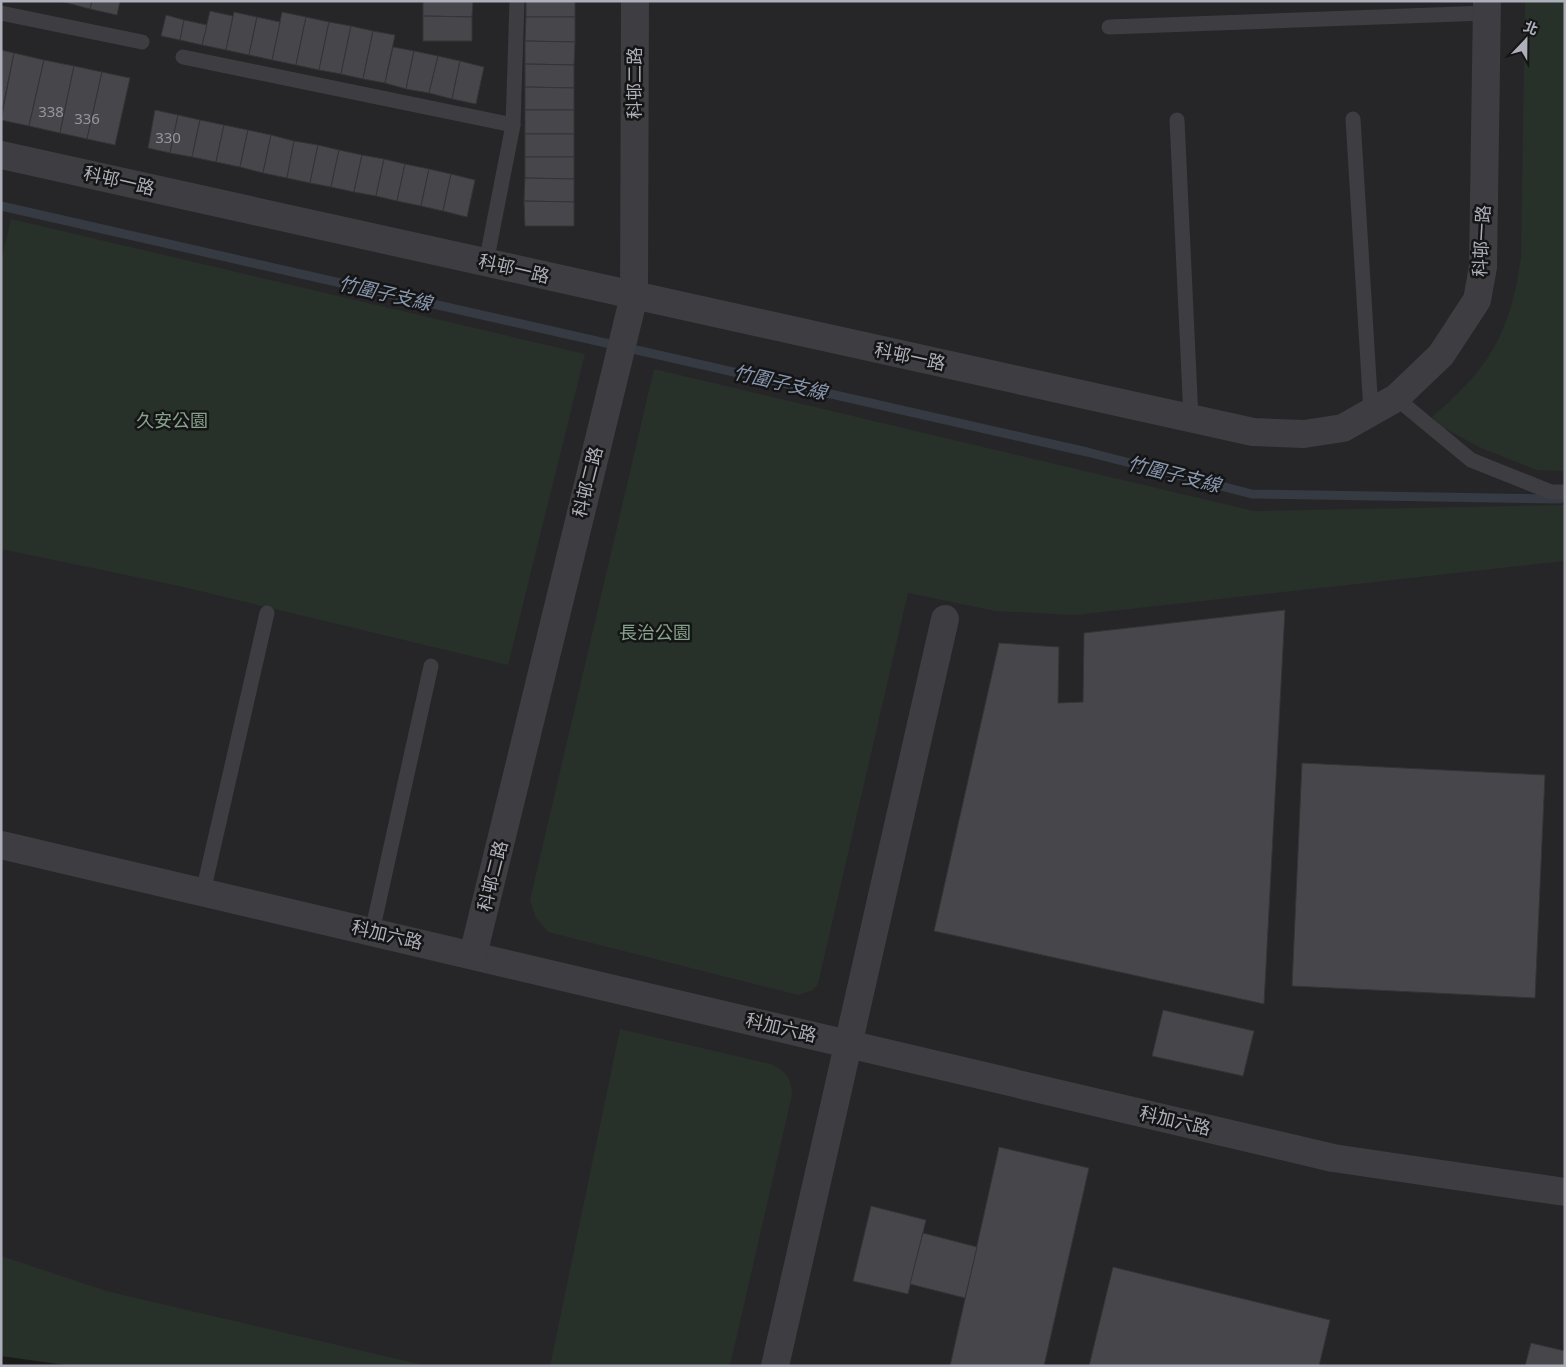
<svg xmlns="http://www.w3.org/2000/svg" width="1566" height="1367" viewBox="0 0 1566 1367" font-family="'Noto Sans','Noto Sans TC',sans-serif">
	<style>
		.built { fill: #262628 }
		.green { fill: #28302a }
		.lines { fill: none; stroke-linecap: round; stroke-linejoin: round }
		.stream { stroke: #353a43; stroke-width: 9 }
		.building { fill: #47474b; stroke: #343437 }
		.lane { stroke: #3d3d42; stroke-width: 15 }
		.street { stroke: #3d3d42; stroke-width: 28 }
		.labels { text-anchor: middle; stroke-width: 5; stroke-linejoin: round; paint-order: stroke }
		.number-label { font-size: 15px; fill: #94959e }
		.street-label { font-size: 18px; fill: #adafba; stroke: #151516 }
		.park-label { font-size: 18px; fill: #87a28c; stroke: #151516 }
		.water-label { font-size: 19px; font-style: italic; fill: #8998b0; stroke: #151516 }
	</style>
	<rect width="100%" height="100%" fill="#1a1a1b"/>
	<!-- built -->
	<polygon class="built" points="1,1 1565,1 1565,1366 73,1366 1,1356"/>
	<!-- green -->
	<g class="green">
		<path d="M1525,1H1565V471L1537,470L1481,448L1442,427L1432,417C1489,369 1511,332 1521,257Z"/>
		<polygon points="11,219 585,354 508,665 179,586 1,549 1,261"/>
		<polygon points="654,369 1254,511 1565,505 1565,561 1076,615 995,611 908,593 818,984 813,990 798,995 548,932 536,918 530,900"/>
		<path d="M620,1029L771,1064C786,1071 791,1078 792,1095L730,1366H550Z"/>
		<polygon points="1,1256 106,1291 427,1366 73,1366 1,1356"/>
	</g>
	<g class="lines">
		<!-- stream -->
		<polyline class="stream" points="1,206 1087,452 1252,494 1560,499"/>
	</g>
	<!-- building -->
	<g class="building">
		<polygon points="60,1 92,1 90,9"/>
		<polygon points="92,1 120,1 117,15 90,9"/>
		<polygon points="423,1 473,1 472,17 423,16"/>
		<rect x="526" y="1" width="49" height="16"/>
		<polygon points="210,11 233,16 226,50 202,45"/>
		<polygon points="234,12 257,17 249,55 226,50"/>
		<polygon points="282,12 306,17 296,65 272,60"/>
		<polygon points="166,15 184,20 180,40 161,36"/>
		<polygon points="423,16 472,17 472,41 423,41"/>
		<polygon points="257,17 280,22 272,60 249,55"/>
		<polygon points="306,17 329,22 319,70 296,65"/>
		<polygon points="526,17 575,17 575,42 525,41"/>
		<polygon points="184,20 207,25 202,45 180,40"/>
		<polygon points="329,22 351,26 341,74 319,70"/>
		<polygon points="351,26 373,31 363,79 341,74"/>
		<polygon points="373,31 395,35 385,83 363,79"/>
		<polygon points="525,41 575,42 574,65 525,64"/>
		<polygon points="393,47 414,51 406,89 385,83"/>
		<polygon points="1,50 14,53 1,116"/>
		<polygon points="414,51 438,56 429,93 406,89"/>
		<polygon points="14,53 44,60 29,126 1,120"/>
		<polygon points="438,56 460,61 452,99 429,93"/>
		<polygon points="44,60 74,66 60,133 29,126"/>
		<polygon points="460,61 484,67 476,104 452,99"/>
		<polygon points="525,64 574,65 574,88 525,87"/>
		<polygon points="74,66 102,72 87,139 60,133"/>
		<polygon points="102,72 130,78 115,145 87,139"/>
		<polygon points="525,87 574,88 574,110 525,110"/>
		<polygon points="155,110 178,115 170,153 148,148"/>
		<rect x="525" y="110" width="49" height="24"/>
		<polygon points="178,115 200,120 192,157 170,153"/>
		<polygon points="200,120 224,125 216,162 192,157"/>
		<polygon points="224,125 248,130 240,167 216,162"/>
		<polygon points="248,130 271,135 263,173 240,167"/>
		<rect x="525" y="134" width="49" height="23"/>
		<polygon points="271,135 294,141 287,178 263,173"/>
		<polygon points="294,141 318,145 310,183 287,178"/>
		<polygon points="318,145 339,150 331,187 310,183"/>
		<polygon points="339,150 362,155 354,192 331,187"/>
		<polygon points="362,155 384,159 376,196 354,192"/>
		<polygon points="525,157 574,157 574,179 525,178"/>
		<polygon points="384,159 405,164 397,201 376,196"/>
		<polygon points="405,164 429,169 421,206 397,201"/>
		<polygon points="429,169 451,174 443,211 421,206"/>
		<polygon points="451,174 475,180 467,217 443,211"/>
		<polygon points="525,178 574,179 574,202 524,201"/>
		<polygon points="524,201 574,202 574,226 525,226"/>
		<polygon points="1285,610 1264,1004 934,931 999,643 1059,647 1058,703 1083,702 1084,633"/>
		<polygon points="1302,763 1545,775 1535,998 1292,986"/>
		<polygon points="1163,1010 1254,1031 1243,1076 1152,1056"/>
		<polygon points="999,1147 1089,1168 1044,1366 950,1366"/>
		<polygon points="871,1206 926,1220 908,1294 853,1281"/>
		<polygon points="923,1233 977,1247 965,1298 910,1284"/>
		<polygon points="1113,1267 1330,1320 1319,1366 1089,1366"/>
		<polygon points="1531,1343 1565,1351 1565,1366 1525,1366"/>
	</g>
	<g class="lines">
		<!-- lane -->
		<g class="lane">
			<polyline points="1,13 142,42"/>
			<polyline points="1109,27 1487,13"/>
			<polyline points="183,57 513,125"/>
			<polyline points="1353,119 1371,412"/>
			<polyline points="1177,120 1191,418"/>
			<polyline points="486,263 513,125 517,1"/>
			<polyline points="1396,398 1471,460 1551,492 1565,492"/>
			<polyline points="203,892 267,613"/>
			<polyline points="372,932 431,666"/>
		</g>
		<!-- street -->
		<g class="street">
			<polyline points="1,155 1253,432 1304,434 1343,428 1396,398 1441,355 1477,300 1483,267 1487,1"/>
			<polyline points="1,845 1333,1158 1565,1192"/>
			<polyline points="473,955 634,296 635,1"/>
			<polyline points="775,1366 945,619"/>
		</g>
	</g>
	<g class="labels">
		<!-- number labels -->
		<g class="number-label">
			<text x="51" y="117">338</text>
			<text x="87" y="124">336</text>
			<text x="168" y="143">330</text>
		</g>
		<!-- street labels -->
		<g class="street-label">
			<text transform="translate(635 83) rotate(-90)" y="6">科邨二路</text>
			<text transform="translate(119 181) rotate(13)" y="6">科邨一路</text>
			<text transform="translate(1482 241) rotate(-87)" y="6">科邨一路</text>
			<text transform="translate(514 269) rotate(13)" y="6">科邨一路</text>
			<text transform="translate(910 357) rotate(12)" y="6">科邨一路</text>
			<text transform="translate(588 482) rotate(-76)" y="6">科邨二路</text>
			<text transform="translate(493 876) rotate(-76)" y="6">科邨二路</text>
			<text transform="translate(387 935) rotate(13)" y="6">科加六路</text>
			<text transform="translate(781 1028) rotate(13)" y="6">科加六路</text>
			<text transform="translate(1175 1121) rotate(13)" y="6">科加六路</text>
		</g>
		<!-- park labels -->
		<g class="park-label">
			<text x="172" y="427">久安公園</text>
			<text x="655" y="639">長治公園</text>
		</g>
		<!-- water labels -->
		<g class="water-label">
			<text transform="translate(385 293) rotate(13)" y="7">竹圍子支線</text>
			<text transform="translate(780 382) rotate(13)" y="7">竹圍子支線</text>
			<text transform="translate(1174 474) rotate(14)" y="7">竹圍子支線</text>
		</g>
	</g>
	<!-- border -->
	<rect width="1566" height="1367" fill="none" stroke="#adafba" stroke-width="5"/>
	<!-- north arrow -->
	<g transform="translate(1526 40) rotate(22)" stroke="#151516" stroke-width="4" paint-order="stroke">
	<path d="M0-4L9 19L0 12L-9 19Z" fill="#adafba"/>
	<text y="-8" font-size="14" font-weight="bold" text-anchor="middle" fill="#adafba">北</text>
	</g>
</svg>
